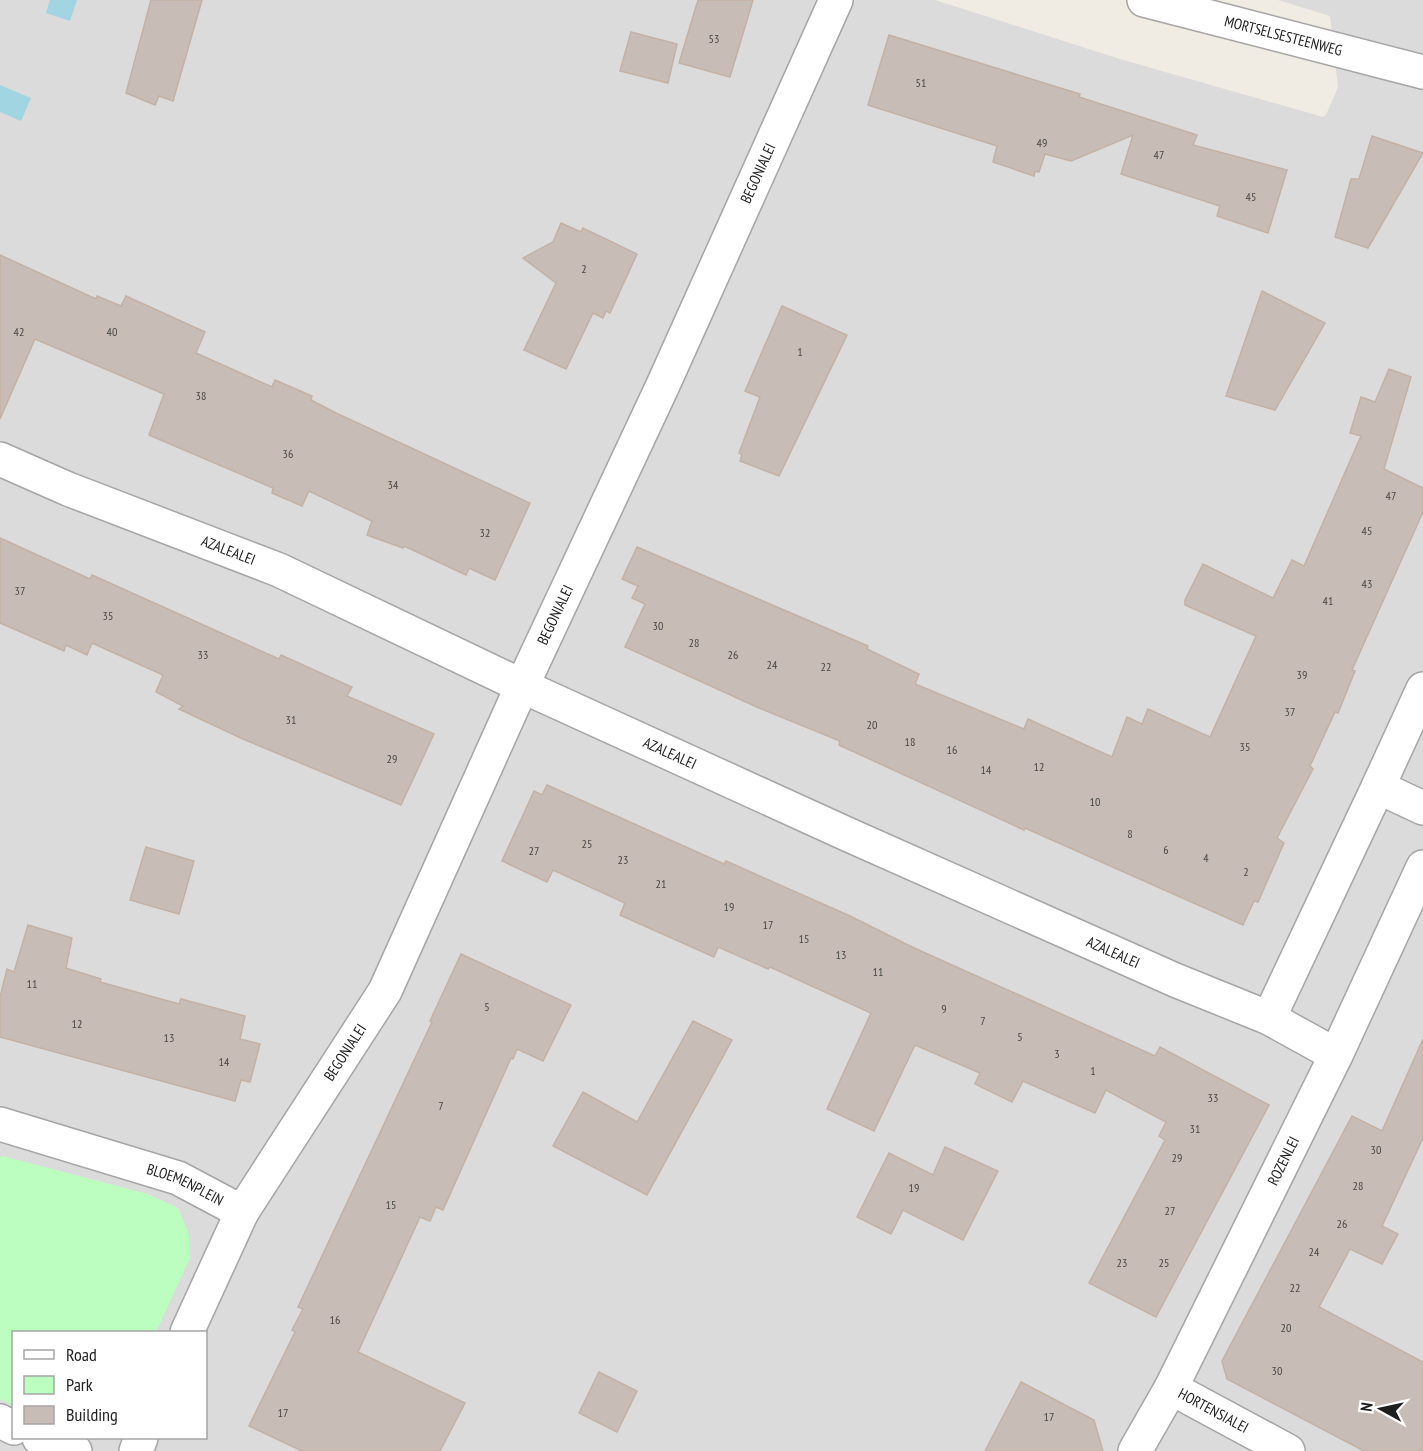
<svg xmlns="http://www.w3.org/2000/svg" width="1423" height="1451" viewBox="0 0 1423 1451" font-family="'PT Sans Narrow',sans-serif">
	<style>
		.residential { fill: #dcdbdb; fill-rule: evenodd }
		.park { fill: #bcfebf }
		.water { fill: #a0d5e1 }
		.building { fill: #c8bdb6; stroke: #c3b1a4; stroke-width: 1.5 }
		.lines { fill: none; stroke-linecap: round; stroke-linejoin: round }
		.street-casing { stroke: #a5a5a5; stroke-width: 36 }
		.street { stroke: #fff; stroke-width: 33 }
		.labels { text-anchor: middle; stroke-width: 6; stroke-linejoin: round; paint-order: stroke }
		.number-label { font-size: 12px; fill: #484644 }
		.street-label { font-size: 15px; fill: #1e1e1e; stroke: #fff }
	</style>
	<rect width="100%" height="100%" fill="#f0ebe3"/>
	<!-- residential -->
	<path class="residential" d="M0,0H935L1120,59L1323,117L1326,115L1338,87L1330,16L1278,0H1423V1451H0ZM14,1332H206V1438H14Z"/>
	<!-- park -->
	<polygon class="park" points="3,1156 148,1194 178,1208 189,1235 190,1258 156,1332 14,1332 13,1406 0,1399 0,1157"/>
	<!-- water -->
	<g class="water">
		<polygon points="50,0 77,0 70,21 46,13"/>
		<polygon points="0,85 31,98 21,121 0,112"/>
	</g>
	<!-- building -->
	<g class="building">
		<polygon points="151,0 202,0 173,101 159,96 155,105 126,93"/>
		<polygon points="698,0 753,0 730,77 679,63"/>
		<polygon points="631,32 677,44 668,83 620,71"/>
		<polygon points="889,35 1080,94 1079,97 1197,135 1193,145 1287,170 1268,233 1217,216 1220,206 1121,174 1133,135 1071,161 1045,154 1039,172 1035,171 1034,176 993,162 997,146 868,105"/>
		<polygon points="1372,136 1423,153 1368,248 1335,237 1351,179 1359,179"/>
		<polygon points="561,223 581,232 583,228 637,254 610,313 606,311 603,318 593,313 566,369 524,350 556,283 523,258 553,242"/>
		<polygon points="0,255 96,299 97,296 121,306 126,296 205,332 196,353 272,387 275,380 312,396 311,400 336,413 530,503 495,580 469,568 466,575 404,546 403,548 367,535 372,521 309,491 302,506 272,493 273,488 149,435 164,394 35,339 0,419"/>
		<polygon points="1262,291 1325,323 1275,410 1226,396"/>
		<polygon points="782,306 847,335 779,476 740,461 742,455 739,453 760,397 745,391"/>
		<polygon points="1389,369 1411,377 1384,469 1423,488 1423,512 1352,670 1355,671 1338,713 1335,712 1310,766 1313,769 1277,838 1284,843 1258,902 1254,901 1243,925 1025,828 1024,830 839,745 840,741 759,708 625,647 645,604 632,598 638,586 622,579 637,547 868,646 867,649 919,674 915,684 1024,729 1028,719 1112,757 1127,717 1142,724 1148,709 1210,737 1256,636 1185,605 1185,600 1203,564 1273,598 1292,560 1304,566 1361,436 1350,433 1361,397 1375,402"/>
		<polygon points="0,538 90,579 92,575 279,659 281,655 352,687 347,696 434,734 401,805 243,739 179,709 183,706 156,692 163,675 92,643 87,655 66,645 64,651 0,623"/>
		<polygon points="547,785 724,864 726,861 850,916 912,947 1155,1056 1160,1047 1269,1105 1156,1317 1089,1283 1165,1140 1159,1136 1166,1122 1106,1090 1095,1113 1023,1081 1012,1102 975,1084 980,1073 915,1045 874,1131 827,1109 871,1013 770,967 768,969 718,947 714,957 620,915 625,903 553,870 547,882 502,861 534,791 542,795"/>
		<polygon points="146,847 194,861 179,914 130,900"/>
		<polygon points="28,925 72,938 66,968 101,979 100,982 179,1004 181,999 245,1016 240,1039 260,1044 250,1082 241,1080 235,1101 0,1037 0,997 7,969 14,972"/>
		<polygon points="461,954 571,1005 543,1061 517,1049 513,1059 511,1058 443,1210 436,1207 430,1221 420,1217 358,1352 465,1403 440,1451 302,1451 249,1426 295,1332 292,1330 303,1309 298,1307 432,1022 430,1021"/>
		<polygon points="693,1021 732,1040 647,1195 553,1146 583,1092 637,1122"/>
		<polygon points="1423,1039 1423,1138 1382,1226 1398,1234 1382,1264 1350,1249 1319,1307 1423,1362 1423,1451 1364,1451 1227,1379 1222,1361 1352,1116 1382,1131"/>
		<polygon points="945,1147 998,1171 963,1240 903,1210 891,1234 857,1217 889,1153 933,1175"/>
		<polygon points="599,1372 637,1391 617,1432 579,1413"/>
		<polygon points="1021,1382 1094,1420 1103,1451 985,1451"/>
	</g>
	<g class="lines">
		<defs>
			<g id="street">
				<path id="s1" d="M1144,0L1423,72"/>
				<path id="s2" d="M0,459L68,489L279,570L522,686L849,835L1175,980L1269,1018L1336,1055"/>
				<polyline points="1378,787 1423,689"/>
				<polyline points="1269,1018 1378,787 1423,808"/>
				<path id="s3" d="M0,1124L178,1178L242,1212"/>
				<path id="s4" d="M187,1332L242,1212L385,991L522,686L663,385L836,0"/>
				<path id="s5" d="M1171,1388L1288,1451"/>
				<polyline points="0,1421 14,1428"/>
				<polyline points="39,1438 75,1451"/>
				<polyline points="136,1451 141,1438"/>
				<path id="s6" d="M1135,1451L1171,1388L1336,1055L1423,867"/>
			</g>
		</defs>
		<!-- street casing -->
		<use href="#street" class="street-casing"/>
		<!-- street -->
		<use href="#street" class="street"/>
	</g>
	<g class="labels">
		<!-- number labels -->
		<g class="number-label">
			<text x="714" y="43">53</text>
			<text x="921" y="87">51</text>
			<text x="1042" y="147">49</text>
			<text x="1159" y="159">47</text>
			<text x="1251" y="201">45</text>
			<text x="584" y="273">2</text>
			<text x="19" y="336">42</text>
			<text x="112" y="336">40</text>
			<text x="800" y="356">1</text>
			<text x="201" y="400">38</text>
			<text x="288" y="458">36</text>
			<text x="393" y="489">34</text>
			<text x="1391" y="500">47</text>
			<text x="1367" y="535">45</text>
			<text x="485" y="537">32</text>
			<text x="1367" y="588">43</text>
			<text x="20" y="595">37</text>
			<text x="1328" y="605">41</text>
			<text x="108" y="620">35</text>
			<text x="658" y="630">30</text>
			<text x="694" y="647">28</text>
			<text x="203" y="659">33</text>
			<text x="733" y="659">26</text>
			<text x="772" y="669">24</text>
			<text x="826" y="671">22</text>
			<text x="1302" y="679">39</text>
			<text x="1290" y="716">37</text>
			<text x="291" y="724">31</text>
			<text x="872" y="729">20</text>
			<text x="910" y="746">18</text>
			<text x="1245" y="751">35</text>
			<text x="952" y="754">16</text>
			<text x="392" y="763">29</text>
			<text x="1039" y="771">12</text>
			<text x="986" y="774">14</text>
			<text x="1095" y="806">10</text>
			<text x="1130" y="838">8</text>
			<text x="587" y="848">25</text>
			<text x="1166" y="854">6</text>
			<text x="534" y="855">27</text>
			<text x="1206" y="862">4</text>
			<text x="623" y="864">23</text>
			<text x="1246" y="876">2</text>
			<text x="661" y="888">21</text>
			<text x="729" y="911">19</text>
			<text x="768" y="929">17</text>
			<text x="804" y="943">15</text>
			<text x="841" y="959">13</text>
			<text x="878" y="976">11</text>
			<text x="32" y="988">11</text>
			<text x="487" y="1011">5</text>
			<text x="944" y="1013">9</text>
			<text x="983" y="1025">7</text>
			<text x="77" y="1028">12</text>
			<text x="1020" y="1041">5</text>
			<text x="169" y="1042">13</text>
			<text x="1057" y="1058">3</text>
			<text x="224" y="1066">14</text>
			<text x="1093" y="1075">1</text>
			<text x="1213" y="1102">33</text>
			<text x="441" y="1110">7</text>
			<text x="1195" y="1133">31</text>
			<text x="1376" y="1154">30</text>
			<text x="1177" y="1162">29</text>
			<text x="1358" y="1190">28</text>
			<text x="914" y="1192">19</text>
			<text x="391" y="1209">15</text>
			<text x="1170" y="1215">27</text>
			<text x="1342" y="1228">26</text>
			<text x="1314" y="1256">24</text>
			<text x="1122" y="1267">23</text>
			<text x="1164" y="1267">25</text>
			<text x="1295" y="1292">22</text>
			<text x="335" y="1324">16</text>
			<text x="1286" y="1332">20</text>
			<text x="1277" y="1375">30</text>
			<text x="283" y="1417">17</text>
			<text x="1049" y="1421">17</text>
		</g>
		<!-- street labels -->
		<g class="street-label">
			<text dy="5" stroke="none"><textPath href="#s1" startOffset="144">MORTSELSESTEENWEG</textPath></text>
			<text dy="5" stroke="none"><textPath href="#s4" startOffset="1294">BEGONIALEI</textPath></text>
			<text dy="5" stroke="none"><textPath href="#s2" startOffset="246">AZALEALEI</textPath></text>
			<text dy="5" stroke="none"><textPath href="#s4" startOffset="808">BEGONIALEI</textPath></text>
			<text dy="5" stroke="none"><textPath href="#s2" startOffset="732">AZALEALEI</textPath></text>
			<text dy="5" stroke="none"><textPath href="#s2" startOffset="1218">AZALEALEI</textPath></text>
			<text dy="5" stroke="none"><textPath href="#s4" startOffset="322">BEGONIALEI</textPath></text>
			<text dy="5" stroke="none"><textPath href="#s6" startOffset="326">ROZENLEI</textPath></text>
			<text dy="5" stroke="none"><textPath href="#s3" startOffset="195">BLOEMENPLEIN</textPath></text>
			<text dy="5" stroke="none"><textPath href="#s5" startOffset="48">HORTENSIALEI</textPath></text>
		</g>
	</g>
	<!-- legend -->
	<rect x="12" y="1331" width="195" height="108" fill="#ffffff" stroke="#a5a5a5" stroke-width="1.5"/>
	<rect x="24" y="1350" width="30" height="9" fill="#ffffff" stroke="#a5a5a5" stroke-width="1.5"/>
	<text x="66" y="1361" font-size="18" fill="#1e1e1e">Road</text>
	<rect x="24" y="1376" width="30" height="18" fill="#bcfebf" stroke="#a5a5a5" stroke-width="1.5"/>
	<text x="66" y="1391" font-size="18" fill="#1e1e1e">Park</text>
	<rect x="24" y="1406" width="30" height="18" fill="#c8bdb6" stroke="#a5a5a5" stroke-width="1.5"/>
	<text x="66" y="1421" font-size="18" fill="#1e1e1e">Building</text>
	<!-- north arrow -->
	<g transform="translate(1381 1409) rotate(278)" stroke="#ffffff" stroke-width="4.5" paint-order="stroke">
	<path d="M0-4.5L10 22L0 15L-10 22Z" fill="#1e1e1e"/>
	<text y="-9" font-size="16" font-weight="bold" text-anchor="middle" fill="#1e1e1e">N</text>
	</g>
</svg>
